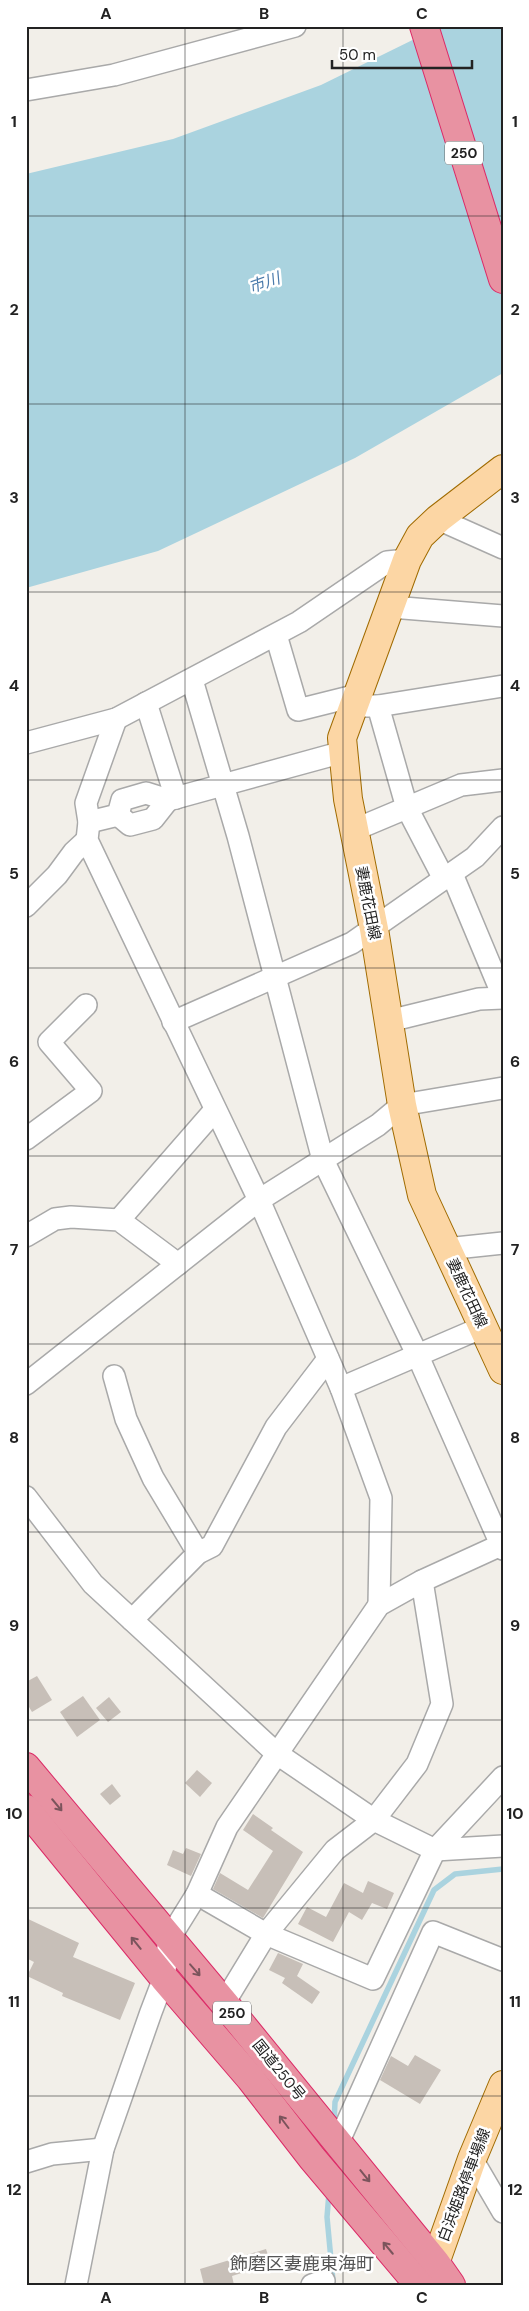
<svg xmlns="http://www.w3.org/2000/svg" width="529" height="2311" viewBox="0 0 529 2311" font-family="'DM Sans','Noto Sans JP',sans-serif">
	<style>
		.water { fill: #aad3df }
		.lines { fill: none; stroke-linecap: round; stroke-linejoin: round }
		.stream { stroke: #aad3df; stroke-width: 5.5 }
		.building { fill: #c7bfb8 }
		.minor-casing { stroke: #a9a9a9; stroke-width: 24 }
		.major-casing { stroke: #a06b00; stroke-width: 30 }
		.highway-casing { stroke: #dc2a67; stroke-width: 30 }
		.minor { stroke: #fff; stroke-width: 21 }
		.major { stroke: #fcd6a4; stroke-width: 28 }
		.highway { stroke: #e892a2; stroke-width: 28 }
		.oneway { stroke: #7b545c }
		.grid { fill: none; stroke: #222; stroke-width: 1; stroke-opacity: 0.55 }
		.labels { text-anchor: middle; stroke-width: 5; stroke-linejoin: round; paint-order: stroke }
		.shield { fill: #fff; stroke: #646464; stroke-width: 1 }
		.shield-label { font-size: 14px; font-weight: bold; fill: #222 }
		.street-label { font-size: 15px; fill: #222; stroke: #fff }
		.water-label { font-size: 16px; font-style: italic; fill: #4a7aab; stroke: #fff }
		.quarter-label { font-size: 18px; fill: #555; stroke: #fff }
		.neatline { fill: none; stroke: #222; stroke-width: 2 }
		.grid-label { font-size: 16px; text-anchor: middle; font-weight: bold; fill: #222 }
	</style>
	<rect width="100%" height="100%" fill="#f2efe9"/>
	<!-- water -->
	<polygon class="water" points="441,26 503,26 503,373 355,458 158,551 26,588 26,174 173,139 321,85"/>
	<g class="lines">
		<!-- stream -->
		<g class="stream">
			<polyline points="334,2124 335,2102 434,1890 455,1874 503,1869"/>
			<polyline points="329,2193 327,2217 333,2281"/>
		</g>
	</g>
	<!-- building -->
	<g class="building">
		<polygon points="37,1676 52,1700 32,1712 26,1702 26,1682"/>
		<polygon points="83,1696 100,1720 77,1737 60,1712"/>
		<polygon points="109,1697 121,1712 108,1722 96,1708"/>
		<polygon points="197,1770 212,1783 200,1797 185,1783"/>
		<polygon points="112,1784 121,1796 110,1805 100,1794"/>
		<polygon points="253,1814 273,1828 271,1830 303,1852 263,1918 213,1889 220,1873 248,1890 273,1851 243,1830"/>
		<polygon points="186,1848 201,1854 191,1876 167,1865 173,1850 183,1854"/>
		<polygon points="368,1881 394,1893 387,1909 372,1903 362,1920 349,1912 333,1942 298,1924 307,1907 326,1917 344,1883 363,1893"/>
		<polygon points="26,1918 79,1943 73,1957 135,1983 120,2020 62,1996 63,1993 27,1976 34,1962 26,1958"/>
		<polygon points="278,1953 303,1964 297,1976 320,1992 312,2004 282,1983 285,1978 269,1970"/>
		<polygon points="415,2055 441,2070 420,2104 380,2080 391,2056 408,2066"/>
		<polygon points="266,2249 271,2264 232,2276 234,2285 204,2285 200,2269"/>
	</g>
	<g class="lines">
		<defs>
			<g id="minor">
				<polyline points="26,90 114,75 295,26"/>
				<polyline points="438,519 503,548"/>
				<polyline points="391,607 503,616"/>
				<polyline points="276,635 298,710 358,695"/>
				<polyline points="192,680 238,836 323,1160 417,1354 503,1549"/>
				<polyline points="146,703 176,798"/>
				<polyline points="364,706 378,706 503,686"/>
				<polyline points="378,706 407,808 444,879"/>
				<polyline points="116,719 86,803 89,822 87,840 259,1200 341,1388 381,1498 379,1605"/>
				<polyline points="26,743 116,719 299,622 387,562 407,560"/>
				<polyline points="118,815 130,825 153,819 168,800"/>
				<polyline points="89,822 118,815 122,800 146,793 168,800 343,752"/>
				<polyline points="354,830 461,785 503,780"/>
				<polyline points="452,874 503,996"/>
				<polyline points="26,906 57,875 74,852 87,840"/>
				<polyline points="389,1021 479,999 503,998"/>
				<polyline points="173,1022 352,943 475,857 503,827"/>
				<polyline points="26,1139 91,1091 49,1042 86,1005"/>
				<polyline points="119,1220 215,1110"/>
				<polyline points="26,1236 55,1219 71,1217 119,1220 178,1264"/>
				<polyline points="446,1249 503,1243"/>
				<polyline points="114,1376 126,1419 153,1478 198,1553"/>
				<polyline points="26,1384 259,1200 378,1125 402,1105 503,1088"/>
				<polyline points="341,1388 483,1327"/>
				<polyline points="26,1497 93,1584 276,1753 374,1820 435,1850 503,1846"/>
				<polyline points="132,1620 198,1553 212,1546 276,1427 328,1359"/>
				<polyline points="197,1894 266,1934 373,1979 435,1850 503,1777"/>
				<polyline points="224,2003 266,1934 335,1850 374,1820 417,1764 442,1704 422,1581"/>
				<polyline points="338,2143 433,1932 503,1960"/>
				<polyline points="472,2159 503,2212"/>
				<polyline points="26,2162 52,2154 103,2149"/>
				<polyline points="76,2285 103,2149 151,2012 164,1978 169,1939 197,1894 227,1827 379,1605 422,1581 503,1544"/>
				<polyline points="312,2285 324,2281"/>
			</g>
			<g id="major">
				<polyline points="503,469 438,519 420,536 407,560 342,738 348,799 374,929 402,1105 422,1195 503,1370"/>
				<polyline points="428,2283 472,2159 503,2085"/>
			</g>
			<g id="highway">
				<polyline points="424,26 503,279"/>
				<polyline points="26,1767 224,2003 435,2262 451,2285"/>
				<polyline points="26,1809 164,1978 250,2078 312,2158 419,2285"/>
			</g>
		</defs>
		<!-- minor casing -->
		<use href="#minor" class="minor-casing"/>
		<!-- major casing -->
		<use href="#major" class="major-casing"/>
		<!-- highway casing -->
		<use href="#highway" class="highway-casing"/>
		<!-- minor -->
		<use href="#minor" class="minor"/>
		<!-- major -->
		<use href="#major" class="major"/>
		<!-- highway -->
		<use href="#highway" class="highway"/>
	</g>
	<!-- one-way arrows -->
	<defs><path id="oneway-shaft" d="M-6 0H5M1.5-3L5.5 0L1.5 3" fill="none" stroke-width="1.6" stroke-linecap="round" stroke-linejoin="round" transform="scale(1.25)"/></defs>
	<g class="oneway">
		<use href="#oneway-shaft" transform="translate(57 1805) rotate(50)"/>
		<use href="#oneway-shaft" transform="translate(136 1943) rotate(-129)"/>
		<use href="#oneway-shaft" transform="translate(195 1970) rotate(49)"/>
		<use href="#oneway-shaft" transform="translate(284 2122) rotate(-127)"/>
		<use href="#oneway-shaft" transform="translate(365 2176) rotate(51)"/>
		<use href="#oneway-shaft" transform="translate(388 2248) rotate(-130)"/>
	</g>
	<!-- grid -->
	<path class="grid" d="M185,26V2285M343,26V2285M26,216H503M26,404H503M26,592H503M26,780H503M26,968H503M26,1156H503M26,1344H503M26,1532H503M26,1720H503M26,1908H503M26,2096H503"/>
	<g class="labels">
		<!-- shield labels -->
		<g class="shield">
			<rect x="445" y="141.5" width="38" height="23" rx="4"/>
			<rect x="213" y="2001.5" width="38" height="23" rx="4"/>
		</g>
		<g class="shield-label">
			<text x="464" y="158">250</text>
			<text x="232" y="2018">250</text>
		</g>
		<!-- street labels -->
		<g class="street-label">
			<text transform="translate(368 903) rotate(79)" y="5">妻鹿花田線</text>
			<text transform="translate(467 1293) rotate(65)" y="5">妻鹿花田線</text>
			<text transform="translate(279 2070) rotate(51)" y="5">国道250号</text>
			<text transform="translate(464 2185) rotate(-69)" y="5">白浜姫路停車場線</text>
		</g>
		<!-- water labels -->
		<g class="water-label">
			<text transform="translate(264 282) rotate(-19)" y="6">市川</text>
		</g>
		<!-- quarter labels -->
		<g class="quarter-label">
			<text x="302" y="2270">飾磨区妻鹿東海町</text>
		</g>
	</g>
	<!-- border -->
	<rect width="529" height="2311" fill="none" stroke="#ffffff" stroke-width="55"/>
	<!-- scale -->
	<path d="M332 60v8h140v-8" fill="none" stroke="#222222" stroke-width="2.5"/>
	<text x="339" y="60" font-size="15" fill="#222222" stroke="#ffffff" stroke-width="4" paint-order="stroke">50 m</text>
	<rect x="28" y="28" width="474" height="2256" class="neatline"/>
	<g class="grid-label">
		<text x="106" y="19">A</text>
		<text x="264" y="19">B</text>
		<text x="422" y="19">C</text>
		<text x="14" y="127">1</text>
		<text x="515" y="127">1</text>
		<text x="14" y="315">2</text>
		<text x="515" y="315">2</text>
		<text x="14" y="503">3</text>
		<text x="515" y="503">3</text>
		<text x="14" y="691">4</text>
		<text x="515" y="691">4</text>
		<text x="14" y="879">5</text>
		<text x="515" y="879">5</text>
		<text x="14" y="1067">6</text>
		<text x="515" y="1067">6</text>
		<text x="14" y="1255">7</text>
		<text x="515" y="1255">7</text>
		<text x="14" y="1443">8</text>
		<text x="515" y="1443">8</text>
		<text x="14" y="1631">9</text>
		<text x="515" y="1631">9</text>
		<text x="14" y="1819">10</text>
		<text x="515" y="1819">10</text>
		<text x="14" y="2007">11</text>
		<text x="515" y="2007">11</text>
		<text x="14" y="2195">12</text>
		<text x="515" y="2195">12</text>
		<text x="106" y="2303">A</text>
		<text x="264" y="2303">B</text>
		<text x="422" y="2303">C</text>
	</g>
</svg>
